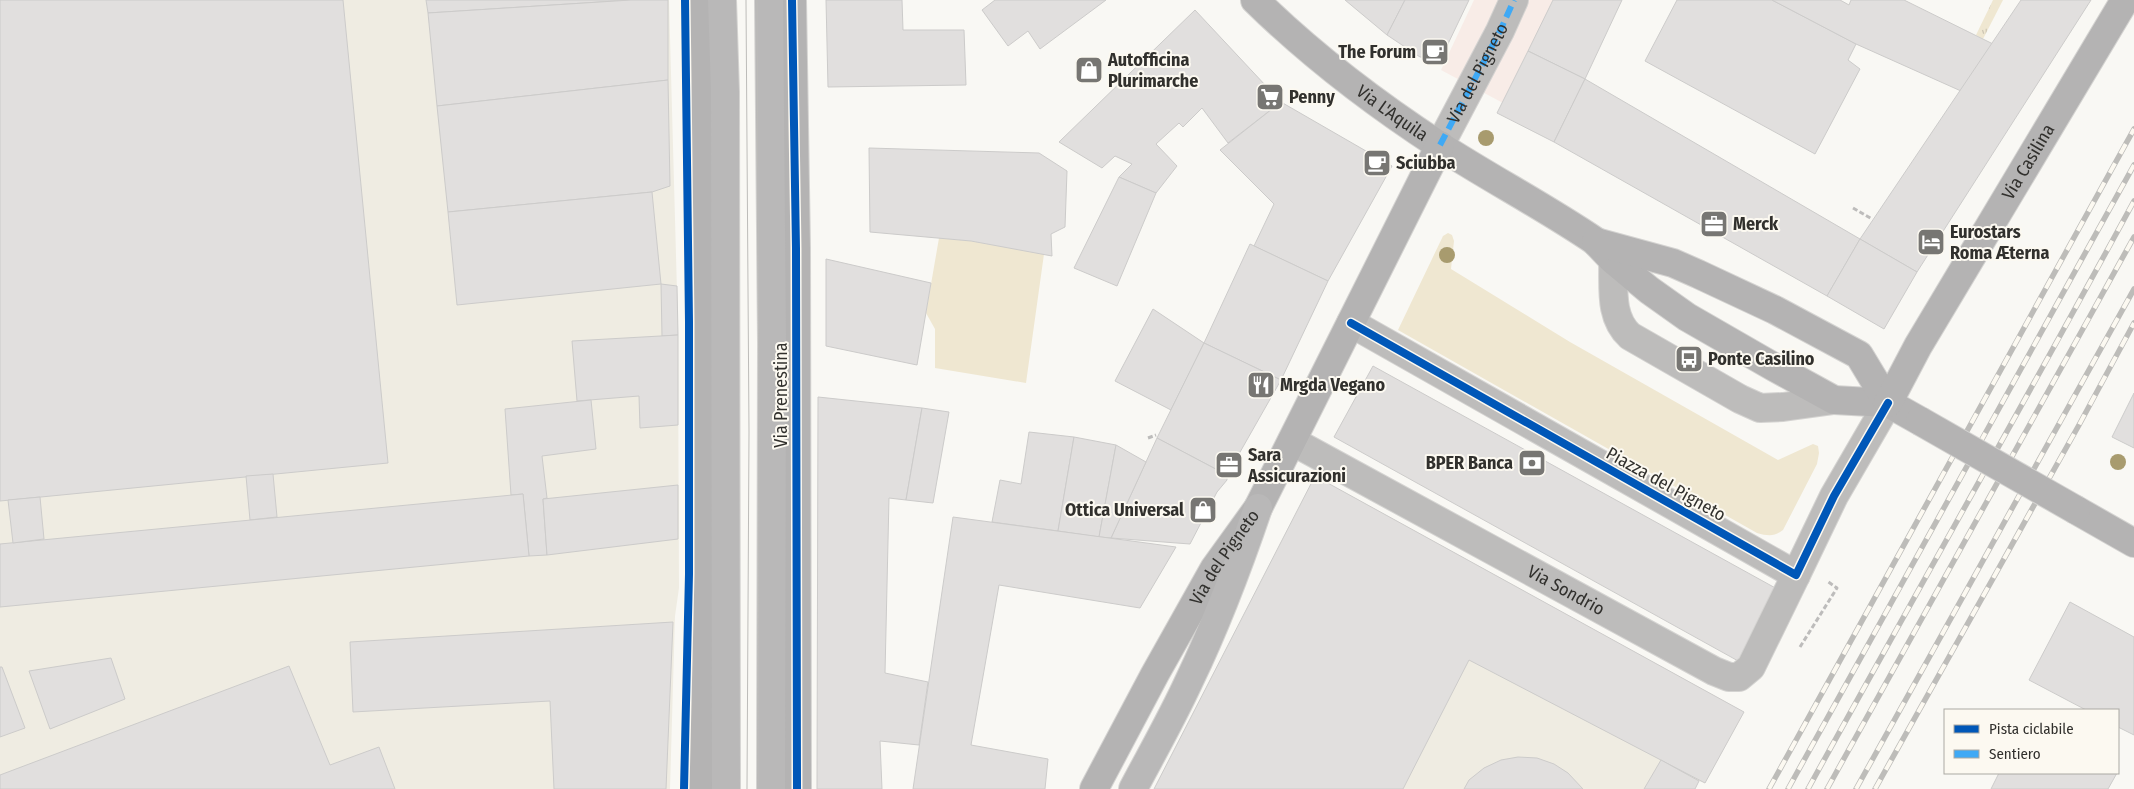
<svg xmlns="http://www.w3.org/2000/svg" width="2134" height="789" viewBox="0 0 2134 789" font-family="'Fira Sans Condensed',sans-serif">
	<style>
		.commercial { fill: #f8ece7 }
		.built { fill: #efece2 }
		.grass { fill: url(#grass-tufts) }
		.green { fill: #efe7d1 }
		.building { fill: #e1dfde; stroke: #cccbca }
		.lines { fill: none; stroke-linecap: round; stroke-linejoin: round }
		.minor-casing { stroke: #d4d3d1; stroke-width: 30 }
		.major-casing { stroke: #d4d3d1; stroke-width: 30 }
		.highway-casing { stroke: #d4d3d1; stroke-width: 30 }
		.path { stroke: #bdbcbb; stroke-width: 3; stroke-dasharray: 5 2.5; stroke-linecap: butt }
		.minor { stroke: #bdbcbb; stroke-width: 28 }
		.major { stroke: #b4b3b3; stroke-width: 28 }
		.highway { stroke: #b9b8b8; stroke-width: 28 }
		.tram { stroke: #bdbcb9; stroke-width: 1 }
		.rail-casing { stroke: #bdbcb9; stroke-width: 5.5 }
		.rail { stroke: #fcf9f1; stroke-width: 4; stroke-dasharray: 11; stroke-linecap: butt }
		.major-bridge-casing { stroke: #d4d3d1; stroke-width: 30; stroke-linecap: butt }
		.major-bridge { stroke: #b4b3b3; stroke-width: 28 }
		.quiet { stroke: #3fa9f5; stroke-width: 6; stroke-dasharray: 12 6; stroke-linecap: butt }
		.cycleway-casing { stroke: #fcf9f1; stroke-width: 11 }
		.cycleway { stroke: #0057b8; stroke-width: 8 }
		.tree { fill: #a89b6e }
		.labels { text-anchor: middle; stroke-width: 4; stroke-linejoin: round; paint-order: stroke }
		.poi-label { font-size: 18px; font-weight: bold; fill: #31302d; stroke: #fcf9f1; text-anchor: start }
		.street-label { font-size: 18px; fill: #31302d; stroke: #fcf9f1 }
	</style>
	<defs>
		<pattern id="grass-tufts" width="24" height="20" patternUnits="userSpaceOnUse" patternTransform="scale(1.25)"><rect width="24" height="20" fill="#efe7d1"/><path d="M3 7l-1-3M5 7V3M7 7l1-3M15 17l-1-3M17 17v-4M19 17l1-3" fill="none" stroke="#cdc6b4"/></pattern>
	</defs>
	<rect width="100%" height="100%" fill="#f9f8f4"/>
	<!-- commercial -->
	<polygon class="commercial" points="1474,0 1553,0 1503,103 1441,70"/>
	<!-- built -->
	<g class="built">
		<polygon points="0,0 669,0 678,328 679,588 675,616 670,789 0,789"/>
		<polygon points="1315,476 1744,712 1705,783 1699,781 1695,789 1154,789"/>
	</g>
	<!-- grass -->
	<polygon class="grass" points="1993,0 2003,0 1983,39 1976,35"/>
	<!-- green -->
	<g class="green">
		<path d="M1448,233L1452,235L1454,241L1451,269L1570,342L1778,460L1813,444L1818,446L1819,453L1817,464L1783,530C1774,537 1768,536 1757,533L1398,330L1443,236Z"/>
		<polygon points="939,238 971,241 1044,254 1026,383 935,368 935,329 926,313"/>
	</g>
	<!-- building -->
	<g class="building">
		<polygon points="0,0 343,0 388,463 0,501"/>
		<polygon points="426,0 631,0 428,13"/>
		<polygon points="631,0 668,0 668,80 437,106 428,13"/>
		<polygon points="826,0 902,0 903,30 964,30 966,85 828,87"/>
		<polygon points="995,0 1106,0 1040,49 1028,31 1008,46 982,10"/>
		<polygon points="1345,0 1405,0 1387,35"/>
		<polygon points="1405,0 1469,0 1446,48 1440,55 1433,58 1420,57 1387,35"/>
		<polygon points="1553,0 1622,0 1585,79 1528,51"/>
		<polygon points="1677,0 1772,0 1856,44 1848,60 1860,69 1815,154 1645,61"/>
		<polygon points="1772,0 1840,0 1849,5 1851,0 1904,0 1993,44 1961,91 1856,44"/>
		<polygon points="2021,0 2091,0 1917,272 1860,239"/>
		<polygon points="1195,10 1281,102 1228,143 1202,108 1183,127 1179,123 1156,144 1177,166 1156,193 1119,177 1132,164 1115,156 1102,168 1059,142"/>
		<polygon points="1528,51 1585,79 1554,142 1497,113"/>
		<polygon points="1585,79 1860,239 1827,296 1554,142"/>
		<polygon points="668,80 670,186 652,192 448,212 437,106"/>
		<polygon points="1281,102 1392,166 1328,281 1254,246 1274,204 1220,150"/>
		<polygon points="869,148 1039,153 1067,171 1065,227 1051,234 1052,256 971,241 870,232"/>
		<polygon points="1119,177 1156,193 1117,286 1074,268"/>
		<polygon points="652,192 661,284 457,305 448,212"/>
		<polygon points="1860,239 1917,272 1884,329 1827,296"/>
		<polygon points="1250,244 1328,281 1281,380 1204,343"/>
		<polygon points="826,259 931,283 917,365 826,346"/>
		<polygon points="661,284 677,286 678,335 662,336"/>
		<polygon points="1153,309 1204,343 1171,410 1115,381"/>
		<polygon points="678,335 678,425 640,428 639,396 577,401 572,341"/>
		<polygon points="1204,343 1281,380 1227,475 1157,438"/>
		<polygon points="1373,366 1779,590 1740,662 1334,437"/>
		<polygon points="2134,393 2134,448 2112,437"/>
		<polygon points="818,397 922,408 906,500 889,498 885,673 928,682 919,745 880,741 882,789 817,789"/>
		<polygon points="591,400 596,449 542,456 547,498 543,499 547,555 529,556 523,494 511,495 505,409"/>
		<polygon points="922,408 949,412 933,503 906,500"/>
		<polygon points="1029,432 1074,437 1058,531 992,522 1000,480 1021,484"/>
		<polygon points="1074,437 1116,445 1099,537 1058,531"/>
		<polygon points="1157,438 1227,475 1227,480 1217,492 1190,544 1111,538"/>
		<polygon points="1116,445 1146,462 1111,538 1099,537"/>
		<polygon points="273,474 277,517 250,520 246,476"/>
		<polygon points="1315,476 1744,712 1705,783 1469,660 1403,789 1154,789"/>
		<polygon points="678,485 678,539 547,555 543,499"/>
		<polygon points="523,494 529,556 0,607 0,544"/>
		<polygon points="40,497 44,539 13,543 8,500"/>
		<polygon points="953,517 1176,547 1140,608 999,585 971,745 1048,759 1045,789 913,789"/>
		<polygon points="2070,602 2134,637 2134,735 2118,727 2118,710 2086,710 2029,680"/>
		<polygon points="673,622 666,789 554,789 550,701 353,712 350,642"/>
		<polygon points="111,658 125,699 50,729 29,671"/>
		<polygon points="289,666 330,765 379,747 395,789 0,789 0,775"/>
		<polygon points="0,667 2,667 25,728 0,737"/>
		<polygon points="1518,757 1537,758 1554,764 1568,773 1583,789 1464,789 1469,780 1484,768 1501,760"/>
		<polygon points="1661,760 1699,781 1695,789 1644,789"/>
		<polygon points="1999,773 2117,773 2108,789 1991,789"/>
	</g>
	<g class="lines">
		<defs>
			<g id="minor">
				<polyline points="1440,145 1500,31 1514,0"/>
				<path d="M1613,260C1614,287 1609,317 1630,336L1740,399L1760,408L1783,407L1834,400"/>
				<polyline points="1351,323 1796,575 1834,496 1888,403"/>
				<path id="s1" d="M1292,441L1714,671L1729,677H1739L1751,667L1796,575"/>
			</g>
			<g id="major">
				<polyline points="696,0 701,335 699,789"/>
				<polyline points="792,0 796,248 797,789"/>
				<path id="s2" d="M1255,0C1311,55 1374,103 1440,146C1491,179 1545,207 1595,241L1613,260L1649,290L1687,317L1774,367L1834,400L1888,403L1920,421"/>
				<polyline points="1596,242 1673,263 1698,274 1775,310 1859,355 1888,403"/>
				<path id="s3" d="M1888,403L1918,346L2125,0"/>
				<polyline points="2076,510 2134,543"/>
				<path id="s4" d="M1094,789L1155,674L1214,569L1258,508L1440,145"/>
			</g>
			<g id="highway">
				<polyline points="722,0 725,92 726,789"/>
				<polyline points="769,0 772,343 771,789"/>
				<path d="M1133,789C1152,753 1172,718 1189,681C1216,625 1238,567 1258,508"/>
			</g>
		</defs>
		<!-- minor casing -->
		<use href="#minor" class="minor-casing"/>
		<!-- major casing -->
		<use href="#major" class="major-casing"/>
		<!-- highway casing -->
		<use href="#highway" class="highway-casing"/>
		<!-- path -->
		<g class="path">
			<polyline points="1853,208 1872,219"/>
			<polyline points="1148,438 1156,435"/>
			<polyline points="1800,647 1837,588 1827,581"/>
		</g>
		<!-- minor -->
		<use href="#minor" class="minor"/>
		<!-- major -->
		<use href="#major" class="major"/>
		<!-- highway -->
		<use href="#highway" class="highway"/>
		<!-- tram -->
		<g class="tram">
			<polyline points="746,0 749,432 747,789"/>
			<polyline points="757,0 759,434 758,789"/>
		</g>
		<defs>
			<g id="rail">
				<polyline points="1769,789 2134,129"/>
				<polyline points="1788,789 2134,165"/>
				<path d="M1808,789C1916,593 2027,398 2134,201"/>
				<polyline points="1827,789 2134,237"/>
				<polyline points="1856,789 2134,289"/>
				<polyline points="1875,789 2079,425 2134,323"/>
			</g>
		</defs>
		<!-- rail casing -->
		<use href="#rail" class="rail-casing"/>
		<!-- rail -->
		<use href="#rail" class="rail"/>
		<defs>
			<polyline id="major-bridge" points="1920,421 2076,510"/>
		</defs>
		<!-- major-bridge casing -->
		<use href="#major-bridge" class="major-bridge-casing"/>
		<!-- major-bridge -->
		<use href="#major-bridge" class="major-bridge"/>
		<!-- quiet -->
		<path class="quiet" id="s5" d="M1440,145L1500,31L1514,0"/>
		<defs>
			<g id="cycleway">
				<polyline points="792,0 796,248 797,789"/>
				<polyline points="1351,323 1796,575 1834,496 1888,403"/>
				<polyline points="684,789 689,574 689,322 685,0"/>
			</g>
		</defs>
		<!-- cycleway casing -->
		<use href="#cycleway" class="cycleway-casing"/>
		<!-- cycleway -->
		<use href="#cycleway" class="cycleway"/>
	</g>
	<!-- trees -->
	<g class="tree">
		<circle cx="1486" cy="138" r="8"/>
		<circle cx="1447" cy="255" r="8"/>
		<circle cx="2118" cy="462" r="8"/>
	</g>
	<!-- icons -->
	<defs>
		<symbol id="cafe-square" viewBox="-11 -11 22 22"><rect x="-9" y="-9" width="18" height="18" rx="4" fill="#777673" stroke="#fcf9f1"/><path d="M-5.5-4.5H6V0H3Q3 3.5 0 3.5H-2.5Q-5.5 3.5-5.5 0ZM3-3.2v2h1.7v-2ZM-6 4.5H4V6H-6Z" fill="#fff"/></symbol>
		<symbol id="shop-square" viewBox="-11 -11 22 22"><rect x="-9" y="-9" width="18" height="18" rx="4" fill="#777673" stroke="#fcf9f1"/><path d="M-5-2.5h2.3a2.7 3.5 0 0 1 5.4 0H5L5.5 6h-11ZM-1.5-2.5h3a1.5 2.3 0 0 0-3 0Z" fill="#fff"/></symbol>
		<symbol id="supermarket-square" viewBox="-11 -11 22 22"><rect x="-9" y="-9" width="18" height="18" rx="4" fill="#777673" stroke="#fcf9f1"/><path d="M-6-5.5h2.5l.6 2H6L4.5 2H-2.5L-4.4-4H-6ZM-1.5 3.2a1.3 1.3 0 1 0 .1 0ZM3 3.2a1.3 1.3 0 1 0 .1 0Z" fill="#fff"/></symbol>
		<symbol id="office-square" viewBox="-11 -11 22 22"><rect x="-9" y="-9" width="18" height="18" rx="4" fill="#777673" stroke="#fcf9f1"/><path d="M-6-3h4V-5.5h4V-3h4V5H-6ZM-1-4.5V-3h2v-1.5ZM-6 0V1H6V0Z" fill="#fff"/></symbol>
		<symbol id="hotel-square" viewBox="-11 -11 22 22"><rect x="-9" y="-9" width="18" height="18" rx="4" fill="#777673" stroke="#fcf9f1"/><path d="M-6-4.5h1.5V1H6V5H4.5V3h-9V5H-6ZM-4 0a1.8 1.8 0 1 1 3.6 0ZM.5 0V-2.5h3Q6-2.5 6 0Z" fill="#fff"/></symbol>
		<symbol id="bus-square" viewBox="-11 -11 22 22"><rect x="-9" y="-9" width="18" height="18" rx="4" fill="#777673" stroke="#fcf9f1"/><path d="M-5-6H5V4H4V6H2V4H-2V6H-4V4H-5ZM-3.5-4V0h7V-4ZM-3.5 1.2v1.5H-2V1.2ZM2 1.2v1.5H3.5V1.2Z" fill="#fff"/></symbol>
		<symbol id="restaurant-square" viewBox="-11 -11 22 22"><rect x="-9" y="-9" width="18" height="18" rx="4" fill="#777673" stroke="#fcf9f1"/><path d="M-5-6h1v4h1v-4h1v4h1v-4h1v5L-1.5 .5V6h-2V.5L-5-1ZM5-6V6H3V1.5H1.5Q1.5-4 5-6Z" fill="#fff"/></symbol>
		<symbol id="bank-square" viewBox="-11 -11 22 22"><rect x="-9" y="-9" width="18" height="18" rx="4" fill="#777673" stroke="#fcf9f1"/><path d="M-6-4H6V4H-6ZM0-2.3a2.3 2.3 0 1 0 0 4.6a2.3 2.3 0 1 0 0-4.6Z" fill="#fff"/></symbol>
	</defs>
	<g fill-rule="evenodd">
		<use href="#cafe-square" x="1419" y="36" width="32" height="32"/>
		<use href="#shop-square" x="1073" y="54" width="32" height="32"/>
		<use href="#supermarket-square" x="1254" y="81" width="32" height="32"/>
		<use href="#cafe-square" x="1361" y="147" width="32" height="32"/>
		<use href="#office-square" x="1698" y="208" width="32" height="32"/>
		<use href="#hotel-square" x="1915" y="226" width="32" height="32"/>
		<use href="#bus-square" x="1673" y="343" width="32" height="32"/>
		<use href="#restaurant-square" x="1245" y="369" width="32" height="32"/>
		<use href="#bank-square" x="1516" y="447" width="32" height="32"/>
		<use href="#office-square" x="1213" y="449" width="32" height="32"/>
		<use href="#shop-square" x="1187" y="494" width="32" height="32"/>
	</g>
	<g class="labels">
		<!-- poi labels -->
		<g class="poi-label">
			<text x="1416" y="58" text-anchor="end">The Forum</text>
			<text x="1108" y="66">Autofficina<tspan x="1108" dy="21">Plurimarche</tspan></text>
			<text x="1289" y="103">Penny</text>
			<text x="1396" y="169">Sciubba</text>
			<text x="1733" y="230">Merck</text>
			<text x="1950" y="238">Eurostars<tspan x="1950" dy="21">Roma Æterna</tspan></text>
			<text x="1708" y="365">Ponte Casilino</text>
			<text x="1280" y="391">Mrgda Vegano</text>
			<text x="1248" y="461">Sara<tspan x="1248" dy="21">Assicurazioni</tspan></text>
			<text x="1513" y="469" text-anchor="end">BPER Banca</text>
			<text x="1184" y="516" text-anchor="end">Ottica Universal</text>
		</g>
		<!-- street labels -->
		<g class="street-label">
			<text dy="6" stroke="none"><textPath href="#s5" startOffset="81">Via del Pigneto</textPath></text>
			<text dy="6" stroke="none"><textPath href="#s2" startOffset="178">Via L'Aquila</textPath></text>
			<text dy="6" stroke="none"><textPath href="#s3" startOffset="279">Via Casilina</textPath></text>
			<text transform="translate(781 395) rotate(-90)" y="6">Via Prenestina</text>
			<text transform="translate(1666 484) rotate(29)" y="6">Piazza del Pigneto</text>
			<text dy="6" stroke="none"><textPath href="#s4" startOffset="266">Via del Pigneto</textPath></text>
			<text dy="6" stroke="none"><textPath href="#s1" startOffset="312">Via Sondrio</textPath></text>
		</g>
	</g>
	<!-- legend -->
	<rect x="1944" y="709" width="175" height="65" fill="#fcf9f1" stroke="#aba9a3"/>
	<rect x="1954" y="725" width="25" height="8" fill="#0057b8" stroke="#aba9a3"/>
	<text x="1989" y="734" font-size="15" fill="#31302d">Pista ciclabile</text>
	<rect x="1954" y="750" width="25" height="8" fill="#3fa9f5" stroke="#aba9a3"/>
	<text x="1989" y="759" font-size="15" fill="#31302d">Sentiero</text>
</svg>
